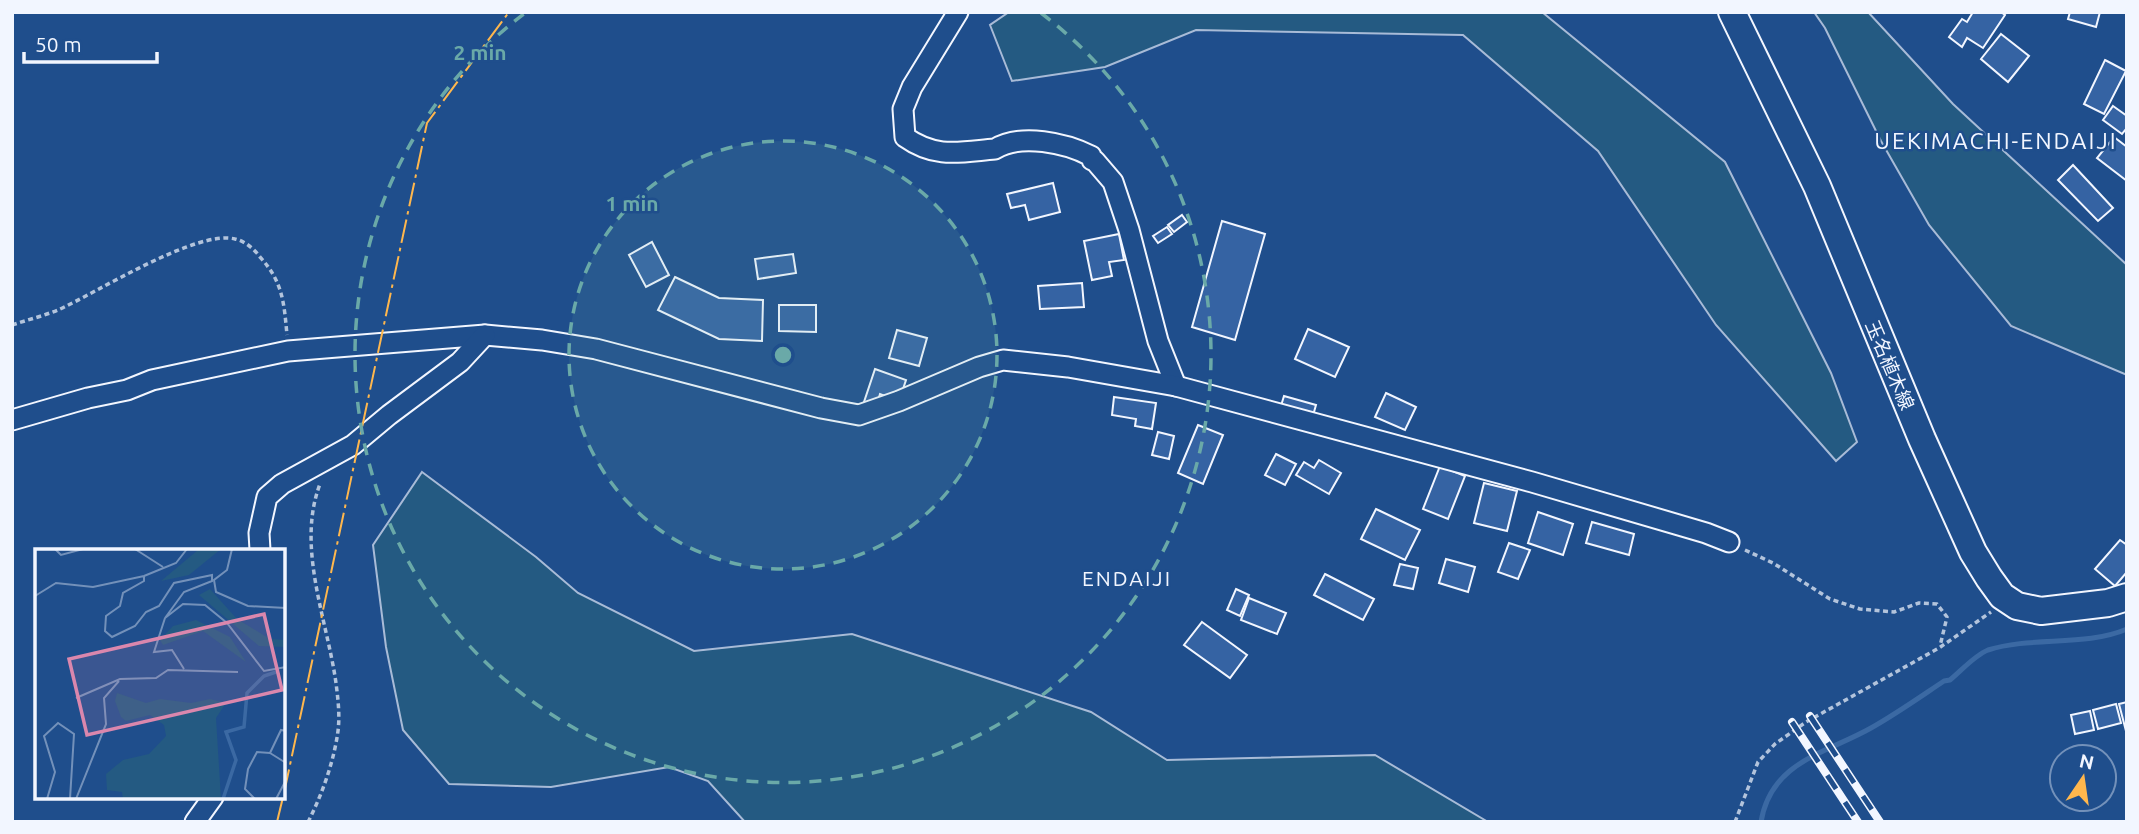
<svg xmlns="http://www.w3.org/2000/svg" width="2139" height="834" viewBox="0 0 2139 834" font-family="Ubuntu,'Noto Sans JP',sans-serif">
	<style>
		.green { fill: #245a82; stroke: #a8bbd7; stroke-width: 2 }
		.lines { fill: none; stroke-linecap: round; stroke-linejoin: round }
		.stream { stroke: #3b69a3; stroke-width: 5 }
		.building { fill: #3563a3; stroke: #f2f6ff; stroke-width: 2 }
		.minor-casing { stroke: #f2f6ff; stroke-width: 23 }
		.major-casing { stroke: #f2f6ff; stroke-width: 30 }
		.path { stroke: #b3c4dc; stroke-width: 3.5; stroke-dasharray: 5 3.5; stroke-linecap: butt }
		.minor { stroke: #1f4e8c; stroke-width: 19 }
		.major { stroke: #1f4e8c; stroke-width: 26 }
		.rail-casing { stroke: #f2f6ff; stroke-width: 8 }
		.rail { stroke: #1f4e8c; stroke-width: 5; stroke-dasharray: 16; stroke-linecap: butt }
		.power { stroke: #ffb74d; stroke-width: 2; stroke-dasharray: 24 5 3.5 5; stroke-linecap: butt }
		.ring { fill: none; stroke: #6aa9a8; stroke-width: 3.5; stroke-dasharray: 12 9 }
		.labels { text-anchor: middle; stroke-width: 5; stroke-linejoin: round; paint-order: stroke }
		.street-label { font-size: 19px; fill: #f2f6ff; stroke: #1f4e8c }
		.neighbourhood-label { font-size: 21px; letter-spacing: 2px; fill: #f2f6ff; stroke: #1f4e8c }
		.quarter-label { font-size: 23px; letter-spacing: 2px; fill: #f2f6ff; stroke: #1f4e8c }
		.inset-river { fill: none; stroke: #3b69a3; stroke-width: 3.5 }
		.inset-road { fill: none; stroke: #7391ba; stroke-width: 2 }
		.view { fill: #da87ad; fill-opacity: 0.15; stroke: #da87ad; stroke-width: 3.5 }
		.inset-edge { fill: none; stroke: #f2f6ff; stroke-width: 3.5 }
		.centre { fill: #6aa9a8; stroke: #1f4e8c; stroke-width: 3.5 }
		.ring-label { font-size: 21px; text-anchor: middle; font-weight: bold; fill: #6aa9a8; stroke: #1f4e8c; stroke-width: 5; stroke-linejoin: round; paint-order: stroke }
	</style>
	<rect width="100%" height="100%" fill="#1f4e8c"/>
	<!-- green -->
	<g class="green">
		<polygon points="1009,12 1542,12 1725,162 1831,373 1857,442 1836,461 1716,325 1598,151 1463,35 1196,30 1105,67 1012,81 990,25"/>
		<polygon points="1814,12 1868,12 1953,104 2127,265 2127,375 2011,326 1929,225 1881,141 1825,28"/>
		<polygon points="422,472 536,557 578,593 694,651 852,634 1091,712 1167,760 1375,755 1488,822 745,822 708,781 669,767 551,787 449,784 403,730 386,647 373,545"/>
	</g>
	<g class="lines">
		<!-- stream -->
		<path class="stream" d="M1761,822C1771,761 1827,753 1871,728C1896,714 1920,697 1944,681L1950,680C1961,671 1975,655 1988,650C2032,636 2085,647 2127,629"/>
	</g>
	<!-- building -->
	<g class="building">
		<polygon points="1973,12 2001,12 2005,15 1983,48 1967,38 1962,47 1949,37 1962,19 1967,22"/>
		<polygon points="2070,12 2100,12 2096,27 2068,19"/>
		<polygon points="2001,34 2029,56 2008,82 1981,59"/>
		<polygon points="2105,60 2126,71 2104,114 2084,104"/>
		<polygon points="2113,106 2127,116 2127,128 2122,134 2103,120"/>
		<polygon points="2114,137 2127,147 2127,181 2097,158"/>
		<polygon points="2073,165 2113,208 2098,221 2058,180"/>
		<polygon points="1053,183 1060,212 1029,220 1025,205 1011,208 1007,194"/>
		<polygon points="1182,215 1187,222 1174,232 1168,225"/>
		<polygon points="1222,221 1265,234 1235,340 1192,327"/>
		<polygon points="1167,227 1172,234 1158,243 1153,236"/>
		<polygon points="1119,234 1124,260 1109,262 1112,276 1092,280 1084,241"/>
		<polygon points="652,242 669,275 646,287 629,255"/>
		<polygon points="793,254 796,273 758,279 755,259"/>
		<polygon points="675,277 719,298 763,300 762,341 719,339 658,310"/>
		<polygon points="1082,283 1084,307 1040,309 1038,286"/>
		<polygon points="779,305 816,305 816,332 779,331"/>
		<polygon points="1308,329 1349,347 1335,377 1295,359"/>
		<polygon points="897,330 927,338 919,366 889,358"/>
		<polygon points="875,369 906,380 899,401 880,394 876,407 864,402"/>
		<polygon points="1386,393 1416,407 1405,430 1375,417"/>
		<polygon points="1284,396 1316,405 1312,419 1280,409"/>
		<polygon points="1114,397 1156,403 1152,429 1135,426 1136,419 1112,415"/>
		<polygon points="1198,425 1223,435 1203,484 1178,473"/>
		<polygon points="1158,432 1174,436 1169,459 1152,455"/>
		<polygon points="1276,454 1296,464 1285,485 1265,475"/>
		<polygon points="1319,460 1341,473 1329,494 1296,475 1304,462 1314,468"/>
		<polygon points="1440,466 1465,476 1448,519 1423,509"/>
		<polygon points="1484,483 1517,491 1507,531 1474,523"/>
		<polygon points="1376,509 1420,530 1405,560 1361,539"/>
		<polygon points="1538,512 1573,524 1563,555 1528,543"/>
		<polygon points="1592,522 1634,534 1629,555 1586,543"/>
		<polygon points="2120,540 2127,545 2127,572 2115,586 2095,569"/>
		<polygon points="1509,543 1530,550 1518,579 1498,572"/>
		<polygon points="1446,559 1475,567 1468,592 1439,583"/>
		<polygon points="1400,564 1418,568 1413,589 1394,585"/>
		<polygon points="1325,574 1374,599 1363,620 1314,595"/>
		<polygon points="1236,589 1249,595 1240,616 1227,610"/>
		<polygon points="1249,598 1286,613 1277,634 1241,620"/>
		<polygon points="1202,622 1247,655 1230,678 1184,645"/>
		<polygon points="2127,702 2127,731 2126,731 2119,704"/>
		<polygon points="2116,704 2121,723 2098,729 2093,710"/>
		<polygon points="2090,711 2094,730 2075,734 2071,715"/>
	</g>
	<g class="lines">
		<defs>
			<g id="minor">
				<path d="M958,12L912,87L903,109L905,137C936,159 960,152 995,149C1021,133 1066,143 1091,156L1092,160L1095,161L1113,182L1129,230L1158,341L1176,386"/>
				<polyline points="12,420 88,398 127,390 152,380 288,351 485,335 542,340 596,349 821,408 859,415 899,401 979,367 1003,360 1068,367 1176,386 1532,482 1706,533 1729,542"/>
				<polyline points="260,550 259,533 267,497 282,484 353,445 389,415 460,362 485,335"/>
				<polyline points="195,822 213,797"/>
			</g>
			<polyline id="major" points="1732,12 1817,186 1922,439 1973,552 1989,578 2002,596 2017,606 2041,611 2108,603 2127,597"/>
		</defs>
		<!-- minor casing -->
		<use href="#minor" class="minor-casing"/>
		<!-- major casing -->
		<use href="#major" class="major-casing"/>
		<!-- path -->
		<g class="path">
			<path d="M12,325C27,320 43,316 58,310C96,293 197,229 235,239C245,241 254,249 260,257C283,282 284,303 287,335"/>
			<polyline points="1745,550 1773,563 1830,599 1860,609 1894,612 1919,603 1937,604 1947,617 1940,646"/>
			<path d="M308,822C322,795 334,761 338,731C340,715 338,699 336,683C327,619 296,547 320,484"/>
			<polyline points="1735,822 1758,762 1775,744 1806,722 1939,648 1991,612"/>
		</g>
		<!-- minor -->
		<use href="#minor" class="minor"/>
		<!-- major -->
		<use href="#major" class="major"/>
		<defs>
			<g id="rail">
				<polyline points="1810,716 1880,822"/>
				<polyline points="1792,722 1858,822"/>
			</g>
		</defs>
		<!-- rail casing -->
		<use href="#rail" class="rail-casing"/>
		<!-- rail -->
		<use href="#rail" class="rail"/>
		<!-- power -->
		<g class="power">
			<polyline points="284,793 427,123 509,12"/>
			<polyline points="277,822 283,797"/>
		</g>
	</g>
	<!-- distance rings -->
	<circle cx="783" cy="355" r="214" fill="#6aa9a8" fill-opacity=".12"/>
	<g class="ring">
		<circle cx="783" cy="355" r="214"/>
		<path d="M1041 13A428 428 0 1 1 525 13"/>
	</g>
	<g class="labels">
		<!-- street labels -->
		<g class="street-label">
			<text transform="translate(1890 365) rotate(67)" y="7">玉名植木線</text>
		</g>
		<!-- neighbourhood labels -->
		<g class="neighbourhood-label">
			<text x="1127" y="586">ENDAIJI</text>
		</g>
		<!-- quarter labels -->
		<g class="quarter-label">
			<text x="1996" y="149">UEKIMACHI-ENDAIJI</text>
		</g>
	</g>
	<!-- overview -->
	<g transform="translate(35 549)">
		<rect width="250" height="250" fill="#1f4e8c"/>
		<path d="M186,0L154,26L126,32L163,1ZM175,40L202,70L235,90L250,91V98L224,97L164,46ZM161,71L195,88L211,113L168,82L128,96L125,91L138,77ZM82,144L111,154L125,150L156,154L175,150L191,154L181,169L186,250H88L87,243L72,241L71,225L88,211L114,205L131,187L129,176L115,166L91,172L86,168L80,152Z" fill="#245a82"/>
		<path class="inset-river" d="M188,250L201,211L191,183L209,178L212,144L229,127L241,123"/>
		<path class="inset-road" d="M20,0L26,6L48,0M100,0L128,18M197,0L192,21L179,31L181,43L213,57L251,59M109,27L141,14L152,0M0,47L21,34L58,38L109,27V32L88,44L85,57L71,67L70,82L77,88L100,77L111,63L124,57L139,34L177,26V32L149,43L130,69L148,55L170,56L192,74L229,122L251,118M130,69L119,103L137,101L149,120M41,149L85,130L121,129L133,121L203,123M251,182L246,181L235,204L251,214M12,250L20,223L9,187L23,174L39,185L35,250M41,250L71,175L69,149L84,132M220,250L210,240L213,220L222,203L235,204M241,250L251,231"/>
		<path class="view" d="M229,65L247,141L52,186L34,110Z"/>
		<rect width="250" height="250" class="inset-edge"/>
	</g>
	<circle cx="783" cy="355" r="10" class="centre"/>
	<g class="ring-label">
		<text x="480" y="60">2 min</text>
		<text x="632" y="211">1 min</text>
	</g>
	<!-- border -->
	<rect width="2139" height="834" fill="none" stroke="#f2f6ff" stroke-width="28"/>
	<!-- north arrow -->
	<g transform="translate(2083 778) rotate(13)"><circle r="33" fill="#1f4e8c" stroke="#7391ba" stroke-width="2"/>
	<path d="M0-5L12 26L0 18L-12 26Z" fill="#ffb74d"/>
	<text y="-10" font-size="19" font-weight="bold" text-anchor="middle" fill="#f2f6ff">N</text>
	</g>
	<!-- scale -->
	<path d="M24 52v10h133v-10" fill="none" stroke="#f2f6ff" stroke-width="3.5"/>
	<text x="35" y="52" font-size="21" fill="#f2f6ff" stroke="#1f4e8c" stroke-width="5" paint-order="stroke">50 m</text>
</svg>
